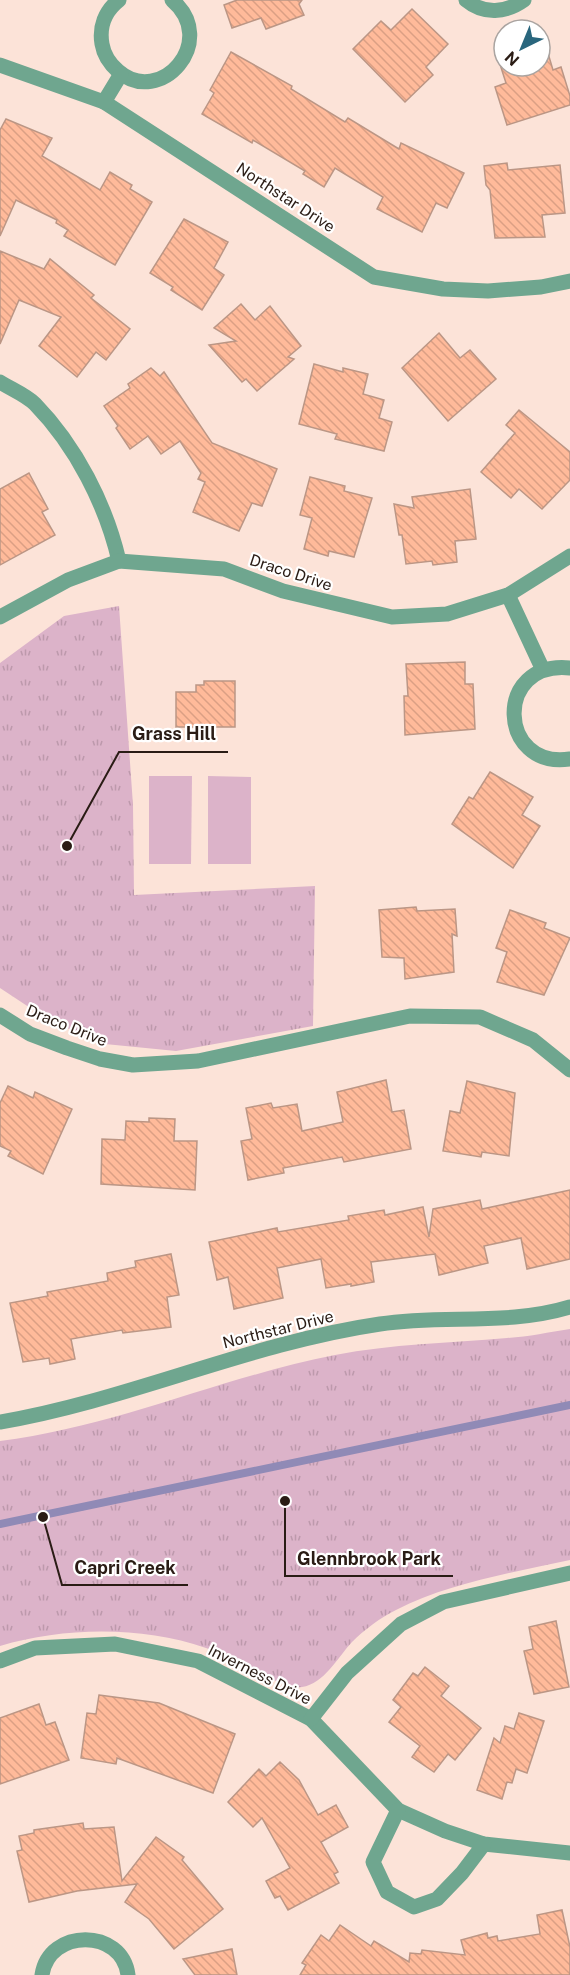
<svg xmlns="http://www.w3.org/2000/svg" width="570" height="1975" viewBox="0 0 570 1975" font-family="'Public Sans',sans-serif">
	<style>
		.park { fill: url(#park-tufts) }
		.pitch { fill: #dcb3c9 }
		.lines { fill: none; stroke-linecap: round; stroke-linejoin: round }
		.stream { stroke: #908ab6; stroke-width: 8 }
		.building { fill: url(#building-back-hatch); stroke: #bb9685; stroke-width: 1.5 }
		.street { stroke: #6fa68f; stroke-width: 15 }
		.labels { text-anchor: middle; stroke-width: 4.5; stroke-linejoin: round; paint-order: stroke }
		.street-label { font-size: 16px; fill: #2a1c15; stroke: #fff }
		.leader { fill: none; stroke: #2a1c15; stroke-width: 2 }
		.callout-dot { fill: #2a1c15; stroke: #fff; stroke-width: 2 }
		.callout-label { font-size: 18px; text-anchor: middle; font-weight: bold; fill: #2a1c15; stroke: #fff; stroke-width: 4.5; stroke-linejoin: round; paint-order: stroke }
	</style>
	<defs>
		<pattern id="park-tufts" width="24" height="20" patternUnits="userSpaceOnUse" patternTransform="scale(1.5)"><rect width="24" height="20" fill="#dcb3c9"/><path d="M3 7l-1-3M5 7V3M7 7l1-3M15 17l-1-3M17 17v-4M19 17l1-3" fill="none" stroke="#bd99ac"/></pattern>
		<pattern id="building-back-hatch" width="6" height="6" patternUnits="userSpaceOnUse" patternTransform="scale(1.5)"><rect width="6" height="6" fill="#ffba9a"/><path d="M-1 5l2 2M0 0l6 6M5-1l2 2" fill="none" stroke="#db9f84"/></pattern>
	</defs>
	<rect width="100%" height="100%" fill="#fce3d8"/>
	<!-- park -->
	<g class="park">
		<polygon points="119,606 133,805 134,895 315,886 313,1026 176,1051 105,1044 50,1021 0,988 0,663 64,616"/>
		<path d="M570,1329V1560C511,1573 449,1583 396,1610C381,1617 363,1631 352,1642C338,1657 324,1684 302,1687C283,1691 229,1655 206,1648C141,1626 65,1627 0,1646V1441C115,1427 222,1377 335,1355C391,1344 450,1343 507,1338C528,1337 549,1332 570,1329Z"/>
	</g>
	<!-- pitch -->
	<g class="pitch">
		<polygon points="149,776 192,776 191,864 149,864"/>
		<polygon points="208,776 251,777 251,864 208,864"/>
	</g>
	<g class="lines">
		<!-- stream -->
		<polyline class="stream" points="0,1524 570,1405"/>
	</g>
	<!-- building -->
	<g class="building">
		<polygon points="237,0 302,0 299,4 304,15 266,29 261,18 232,28 224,5"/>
		<polygon points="412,9 448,44 426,67 433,75 405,102 353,49 381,21 391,30"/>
		<polygon points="544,40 553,70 561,67 570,96 570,105 507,125 495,87 506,83 497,55 504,53 504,66 540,66 540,41"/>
		<polygon points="231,52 292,86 291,89 345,122 348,118 399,149 401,143 464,173 447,208 436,203 422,232 377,209 383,197 335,168 324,187 303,174 305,171 253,140 252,143 202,114 214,93 210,90"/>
		<polygon points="6,119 52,138 42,156 100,190 110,172 132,185 130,189 152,202 115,265 64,236 68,230 56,223 57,220 16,200 0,236 0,130"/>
		<polygon points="507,163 508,170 560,165 565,213 542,215 545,237 495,238 490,190 486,185 484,166"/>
		<polygon points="184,219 228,242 214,268 224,275 202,310 171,290 173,287 150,273"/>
		<polygon points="0,251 44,269 50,259 94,295 91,298 130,329 106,360 96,352 77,377 39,346 61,317 19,300 0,344"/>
		<polygon points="241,304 255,320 270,306 301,346 288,357 294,359 257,391 246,379 242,382 209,345 236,341 214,328"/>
		<polygon points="439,333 460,358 470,350 496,379 448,421 402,368"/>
		<polygon points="314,364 343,372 343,368 368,374 363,394 384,400 379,418 392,422 384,451 335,439 337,434 299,424"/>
		<polygon points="151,368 160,376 164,372 212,443 277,469 262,506 252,503 239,531 193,512 205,482 198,479 201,473 180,441 161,454 148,436 130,449 116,428 118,426 104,406 130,388 128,384"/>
		<polygon points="519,410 570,452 570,480 542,509 519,489 511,498 481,472 515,433 506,425"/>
		<polygon points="29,473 48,509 42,512 55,535 0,565 0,489"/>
		<polygon points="310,477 345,486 344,491 372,498 354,557 329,551 328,556 304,549 312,518 300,515"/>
		<polygon points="470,489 476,539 455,541 457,562 433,565 432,561 406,564 402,535 399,535 394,504 414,508 412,497"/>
		<polygon points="465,662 465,684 473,684 475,729 405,735 404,696 408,696 406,664"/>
		<polygon points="204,681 235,681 235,727 176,727 176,692 196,692 196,685 204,685"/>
		<polygon points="490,772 533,797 522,815 540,826 513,868 452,824 469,797 473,799"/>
		<polygon points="416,907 417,911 455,909 457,936 452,934 454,972 405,979 404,958 382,957 379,910"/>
		<polygon points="510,910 546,923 544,928 570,938 544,995 497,982 507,952 496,948"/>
		<polygon points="386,1080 392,1112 404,1110 411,1149 344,1162 342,1157 283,1168 284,1173 248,1180 241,1141 252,1139 246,1108 271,1103 273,1108 297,1104 302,1131 343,1122 337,1092"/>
		<polygon points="467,1081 515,1093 509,1156 482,1152 481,1157 443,1151 450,1111 460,1113"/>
		<polygon points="8,1086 33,1098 35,1092 72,1109 43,1174 8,1156 11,1151 0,1146 0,1103"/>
		<polygon points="149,1118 175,1119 174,1141 197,1141 195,1190 101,1184 102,1139 125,1140 126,1121 149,1122"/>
		<polygon points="570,1190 570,1259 527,1269 521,1238 484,1246 488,1263 439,1275 435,1254 371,1262 374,1282 351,1286 351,1284 326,1288 321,1259 277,1268 283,1298 234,1309 228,1277 217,1280 209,1242 277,1228 278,1232 349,1220 348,1216 384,1210 385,1215 423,1207 429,1237 433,1209 480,1200 482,1209"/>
		<polygon points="171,1254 179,1295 167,1297 171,1327 123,1333 122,1330 71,1339 75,1359 50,1364 49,1358 23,1362 10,1303 48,1296 47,1292 108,1281 107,1273 136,1267 135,1261"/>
		<polygon points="556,1621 569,1687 534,1694 524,1651 533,1649 529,1627"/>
		<polygon points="425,1667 449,1686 441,1696 481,1728 455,1760 448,1754 434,1772 412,1757 420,1746 389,1722 401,1707 393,1700 413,1673 418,1676"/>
		<polygon points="99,1695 159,1703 235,1734 213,1793 117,1758 116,1764 81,1758 87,1713 96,1714"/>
		<polygon points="39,1704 46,1725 55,1722 69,1760 0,1784 0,1718"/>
		<polygon points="519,1713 544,1721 527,1773 516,1769 512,1783 507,1782 502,1799 477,1790 494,1738 500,1743 505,1726 514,1729"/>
		<polygon points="280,1762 299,1780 318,1815 336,1805 348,1827 321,1842 338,1872 334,1874 339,1883 288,1910 280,1896 275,1898 266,1881 290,1868 262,1818 253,1827 228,1802 259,1769 266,1776"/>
		<polygon points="83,1823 84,1829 114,1827 122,1881 156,1837 184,1857 182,1860 223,1909 174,1949 149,1919 125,1902 137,1884 77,1891 29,1902 17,1851 22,1850 19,1836 34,1833 34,1830"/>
		<polygon points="562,1910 570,1947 570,1975 300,1975 306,1965 302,1963 321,1935 329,1941 340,1925 371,1946 374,1941 409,1962 410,1953 421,1954 422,1950 465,1955 461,1940 487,1933 488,1938 497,1936 498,1941 540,1934 537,1915"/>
		<polygon points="232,1949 237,1975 195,1975 183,1959"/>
	</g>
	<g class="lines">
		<!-- street -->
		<g class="street">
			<path d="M119,0C105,11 99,27 102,44C104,56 110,64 118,71C160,108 220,41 172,0"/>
			<path d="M466,0C484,15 506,13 524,0"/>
			<polyline points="0,65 104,102 374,277 443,289 488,291 541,287 570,281"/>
			<polyline points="104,102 121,74"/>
			<path d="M0,382C11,389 26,395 35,404C76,446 106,505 119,561"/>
			<polyline points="508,595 543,670"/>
			<polyline points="0,617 68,580 119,561 224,569 283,591 392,617 447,614 508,595 570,556"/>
			<path d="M570,668C493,660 498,770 570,759"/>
			<polyline points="0,1015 30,1034 67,1048 100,1059 133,1065 198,1061 410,1016 480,1017 533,1040 570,1070"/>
			<path d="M0,1422C129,1400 250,1343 380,1324C443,1314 508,1326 570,1307"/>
			<polyline points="0,1661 35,1648 115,1644 198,1661 311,1719 398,1810 445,1831 484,1844 570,1853"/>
			<polyline points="311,1719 347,1673 401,1624 443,1602 570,1573"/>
			<polyline points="398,1810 373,1862 387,1892 414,1907 437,1899 462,1873 484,1844"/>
			<path d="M42,1975C49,1928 122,1928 128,1975"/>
		</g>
	</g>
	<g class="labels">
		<!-- street labels -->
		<g class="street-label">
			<text transform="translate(286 197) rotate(33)" y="6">Northstar Drive</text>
			<text transform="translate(291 572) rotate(18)" y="6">Draco Drive</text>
			<text transform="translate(67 1025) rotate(22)" y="6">Draco Drive</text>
			<text transform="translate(278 1329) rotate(-14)" y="6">Northstar Drive</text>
			<text transform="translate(260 1674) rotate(27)" y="6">Inverness Drive</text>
		</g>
	</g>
	<!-- callouts -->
	<path class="leader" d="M67 846L119 752H228M285 1501L285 1576H453M43 1517L62 1585H188"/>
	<g class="callout-dot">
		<circle cx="67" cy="846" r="6"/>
		<circle cx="285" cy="1501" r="6"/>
		<circle cx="43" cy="1517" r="6"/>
	</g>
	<g class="callout-label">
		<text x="174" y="740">Grass Hill</text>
		<text x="369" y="1565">Glennbrook Park</text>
		<text x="125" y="1574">Capri Creek</text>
	</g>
	<!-- north arrow -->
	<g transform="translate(522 48) rotate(223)"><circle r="28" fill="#ffffff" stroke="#aaa4a1" stroke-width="1.5"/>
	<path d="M0-4.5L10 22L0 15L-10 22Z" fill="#29667d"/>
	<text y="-9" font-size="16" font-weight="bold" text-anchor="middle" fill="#2a1c15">N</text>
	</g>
</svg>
